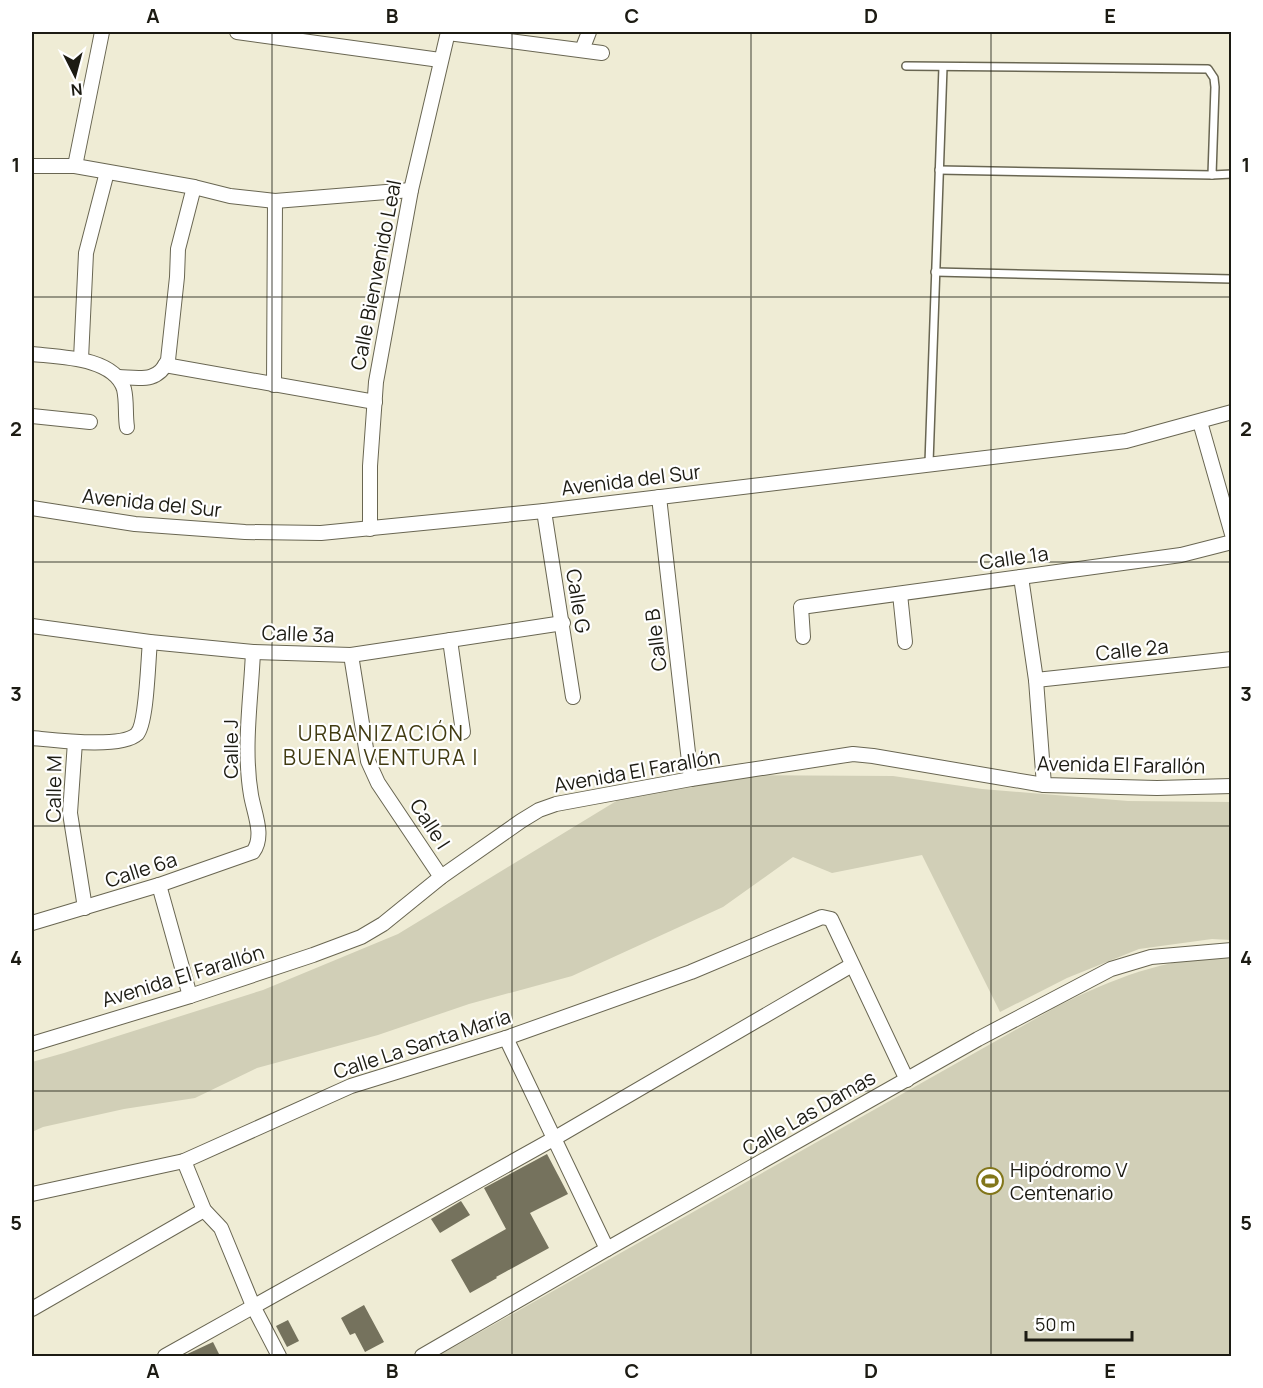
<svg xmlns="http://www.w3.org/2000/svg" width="1263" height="1388" viewBox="0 0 1263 1388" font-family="Manrope,sans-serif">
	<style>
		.green { fill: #d1cfb7 }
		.building { fill: #75725d }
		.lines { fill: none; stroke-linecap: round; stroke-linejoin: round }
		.lane-casing { stroke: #696652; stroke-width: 10 }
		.street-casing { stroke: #696652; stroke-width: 16 }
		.lane { stroke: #fff; stroke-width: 7 }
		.street { stroke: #fff; stroke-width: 14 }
		.grid { fill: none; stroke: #1c1b13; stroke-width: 1.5; stroke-opacity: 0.55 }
		.labels { text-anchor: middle; stroke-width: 4.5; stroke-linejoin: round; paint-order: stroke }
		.street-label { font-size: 20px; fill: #1c1b13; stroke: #fff }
		.poi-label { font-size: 20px; fill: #1c1b13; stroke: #fff; text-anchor: start }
		.neighbourhood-label { font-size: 21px; letter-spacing: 1.5px; fill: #413b11; stroke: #fff }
		.neatline { fill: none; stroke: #1c1b13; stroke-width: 2 }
		.grid-label { font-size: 20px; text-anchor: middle; font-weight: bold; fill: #1c1b13 }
	</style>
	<rect width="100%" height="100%" fill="#efecd5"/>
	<!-- green -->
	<g class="green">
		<polygon points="715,775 893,776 982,789 1128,801 1231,802 1231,940 1212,939 1139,949 1067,978 1000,1012 922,855 832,873 793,857 723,907 572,976 469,1004 378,1035 257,1068 195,1098 124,1109 43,1127 32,1132 32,1062 64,1053 263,990 398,934 636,789"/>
		<path d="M1231,957V1356H438L1058,1006C1111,979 1170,956 1231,957Z"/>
	</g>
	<!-- building -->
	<g class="building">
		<polygon points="547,1154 568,1194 530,1213 549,1248 496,1277 497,1278 470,1293 451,1260 506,1229 484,1188"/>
		<polygon points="461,1201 470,1215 440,1233 431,1219"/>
		<polygon points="364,1305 384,1342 365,1352 355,1333 350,1335 341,1318"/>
		<polygon points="288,1320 299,1341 287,1347 276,1326"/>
		<polygon points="213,1342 220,1356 183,1356"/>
	</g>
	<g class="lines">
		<defs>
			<g id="lane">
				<polyline points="906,66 1208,69 1214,78 1215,87 1212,175 1232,174"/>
				<polyline points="939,170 1212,175"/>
				<polyline points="935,272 1232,279"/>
				<polyline points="929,463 943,67"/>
			</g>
			<g id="street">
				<polyline points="237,32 440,60"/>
				<polyline points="448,33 602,53"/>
				<polyline points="582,50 589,32"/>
				<polyline points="32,166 75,166 194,187 230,196 275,201 411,190"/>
				<polyline points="75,166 102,32"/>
				<path d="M32,354C59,357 114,357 124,389C127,402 125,414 127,427"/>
				<polyline points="81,359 86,253 107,172"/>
				<polyline points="165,365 375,402"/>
				<path d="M119,377C140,378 158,383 168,360L177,277L178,249L194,187"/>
				<polyline points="274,385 275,201"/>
				<polyline points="32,416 90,422"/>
				<polyline points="1200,422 1232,534"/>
				<polyline points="659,497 691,779"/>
				<polyline points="32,508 135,524 245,532 321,533 544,511 1126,441 1232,412"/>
				<polyline points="544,511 573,697"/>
				<polyline points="370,529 370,466 376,382 411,190 448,32"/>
				<polyline points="1021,577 1036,680 1044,785"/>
				<polyline points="900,594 905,642"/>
				<polyline points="32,626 150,642 253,652 351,655 563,623"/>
				<polyline points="803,637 801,607 1181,555 1232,542"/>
				<polyline points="450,640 463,732"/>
				<polyline points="351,655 368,761 378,783 441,877"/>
				<polyline points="1036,680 1232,659"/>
				<path d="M32,738C54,740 121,749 137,734C147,723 148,659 150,642"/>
				<polyline points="75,742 70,813 85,908"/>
				<polyline points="159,885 190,996"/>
				<path d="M32,923L159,885L253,852C265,836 254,813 251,795C243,748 251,699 253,652"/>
				<polyline points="506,1038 607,1249"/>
				<polyline points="32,1044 190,996 313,955 361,937 383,924 441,877 521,821 539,810 556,804 691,779 853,754 873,756 1044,785 1157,788 1232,786"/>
				<polyline points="184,1161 204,1210 221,1228 254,1308 279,1356"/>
				<polyline points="32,1194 184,1161 351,1086 506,1038 691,972 822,917 831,919 907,1080"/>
				<polyline points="32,1309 204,1210"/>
				<polyline points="165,1356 555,1138 852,965"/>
				<polyline points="422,1356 607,1249 978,1039 1111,969 1151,957 1232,950"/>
			</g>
		</defs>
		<!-- lane casing -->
		<use href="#lane" class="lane-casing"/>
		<!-- street casing -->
		<use href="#street" class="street-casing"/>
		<!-- lane -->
		<use href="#lane" class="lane"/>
		<!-- street -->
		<use href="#street" class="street"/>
	</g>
	<!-- grid -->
	<path class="grid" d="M272,32V1356M512,32V1356M751,32V1356M991,32V1356M32,297H1232M32,562H1232M32,826H1232M32,1091H1232"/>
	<!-- icons -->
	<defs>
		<symbol id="stadium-ring" viewBox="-11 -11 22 22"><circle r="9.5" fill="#fff" stroke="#82761a" stroke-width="1.5"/><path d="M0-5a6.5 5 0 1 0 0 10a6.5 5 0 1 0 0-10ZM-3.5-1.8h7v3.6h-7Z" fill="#82761a"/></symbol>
	</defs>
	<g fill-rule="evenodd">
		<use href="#stadium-ring" x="975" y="1166" width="30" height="30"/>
	</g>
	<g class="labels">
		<!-- street labels -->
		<g class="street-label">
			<text transform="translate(376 275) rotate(-79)" y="7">Calle Bienvenido Leal</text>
			<text transform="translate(631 480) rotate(-7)" y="7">Avenida del Sur</text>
			<text transform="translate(152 503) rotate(6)" y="7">Avenida del Sur</text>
			<text transform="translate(1014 558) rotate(-8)" y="7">Calle 1a</text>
			<text transform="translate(578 601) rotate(81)" y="7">Calle G</text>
			<text transform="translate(298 634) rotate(2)" y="7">Calle 3a</text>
			<text transform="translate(656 640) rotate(-97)" y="7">Calle B</text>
			<text transform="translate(1132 650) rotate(-6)" y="7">Calle 2a</text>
			<text transform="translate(231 749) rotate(-90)" y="7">Calle J</text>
			<text transform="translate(1121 765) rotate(1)" y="7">Avenida El Farallón</text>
			<text transform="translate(637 771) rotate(-10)" y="7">Avenida El Farallón</text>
			<text transform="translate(54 789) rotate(-89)" y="7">Calle M</text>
			<text transform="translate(430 824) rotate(57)" y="7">Calle I</text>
			<text transform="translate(141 870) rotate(-18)" y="7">Calle 6a</text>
			<text transform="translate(183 976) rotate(-17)" y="7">Avenida El Farallón</text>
			<text transform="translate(422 1044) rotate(-18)" y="7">Calle La Santa María</text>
			<text transform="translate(809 1113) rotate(-30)" y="7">Calle Las Damas</text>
		</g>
		<!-- poi labels -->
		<g class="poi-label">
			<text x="1010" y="1177">Hipódromo V<tspan x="1010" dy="23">Centenario</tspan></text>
		</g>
		<!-- neighbourhood labels -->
		<g class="neighbourhood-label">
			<text x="381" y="741">URBANIZACIÓN<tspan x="381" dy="24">BUENA VENTURA I</tspan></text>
		</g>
	</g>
	<!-- border -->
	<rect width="1263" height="1388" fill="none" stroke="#ffffff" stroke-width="66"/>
	<!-- north arrow -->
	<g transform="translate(75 75) rotate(174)" stroke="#ffffff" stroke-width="4.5" paint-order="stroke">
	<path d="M0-4.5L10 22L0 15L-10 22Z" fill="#1c1b13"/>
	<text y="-9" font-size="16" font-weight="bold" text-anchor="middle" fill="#1c1b13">N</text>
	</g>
	<!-- scale -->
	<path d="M1026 1331v9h106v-9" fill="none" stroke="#1c1b13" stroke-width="3"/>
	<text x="1035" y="1331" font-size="18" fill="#1c1b13" stroke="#ffffff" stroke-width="4.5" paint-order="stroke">50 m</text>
	<rect x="33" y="33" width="1197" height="1322" class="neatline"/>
	<g class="grid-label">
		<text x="153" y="23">A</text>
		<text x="392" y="23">B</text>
		<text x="632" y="23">C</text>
		<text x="871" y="23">D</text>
		<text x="1110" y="23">E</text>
		<text x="16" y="172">1</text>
		<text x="1246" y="172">1</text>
		<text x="16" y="436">2</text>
		<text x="1246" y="436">2</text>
		<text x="16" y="701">3</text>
		<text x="1246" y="701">3</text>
		<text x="16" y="965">4</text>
		<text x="1246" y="965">4</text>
		<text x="16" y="1230">5</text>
		<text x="1246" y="1230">5</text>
		<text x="153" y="1378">A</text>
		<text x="392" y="1378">B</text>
		<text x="632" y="1378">C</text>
		<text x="871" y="1378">D</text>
		<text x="1110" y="1378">E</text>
	</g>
</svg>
